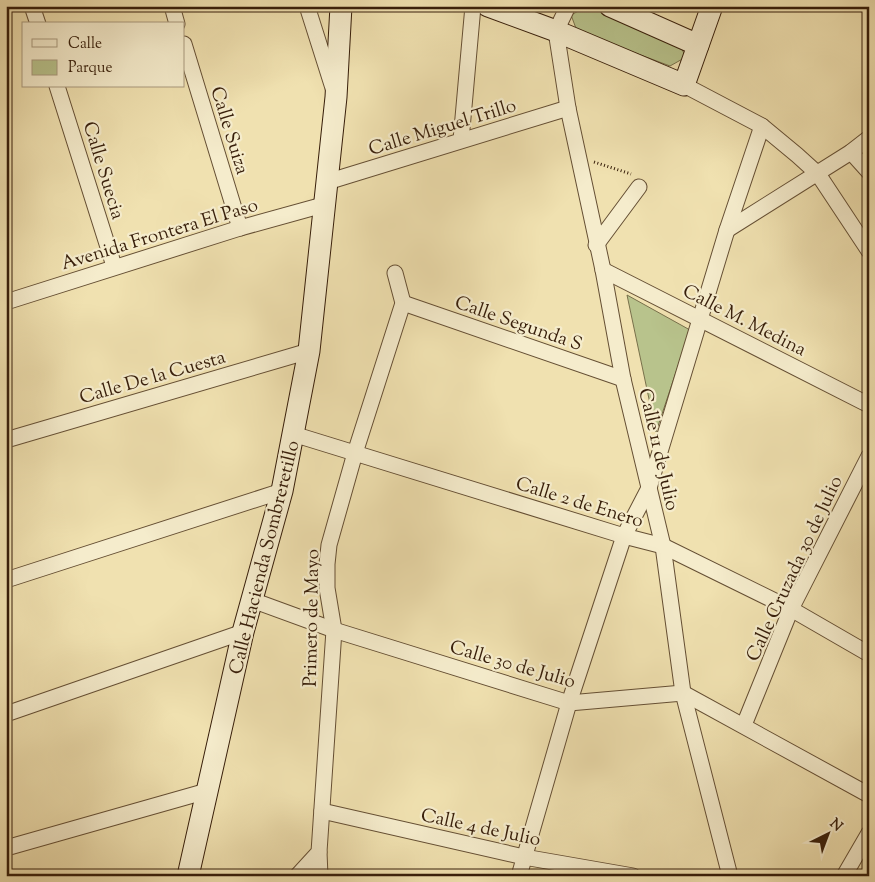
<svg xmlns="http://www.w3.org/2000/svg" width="875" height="882" viewBox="0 0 875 882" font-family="'Sorts Mill Goudy',serif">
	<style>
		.green { fill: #b8c38c; stroke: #78704b }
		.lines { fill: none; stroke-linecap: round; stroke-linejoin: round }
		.street-casing { stroke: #654f34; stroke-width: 17 }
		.secondary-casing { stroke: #371e0a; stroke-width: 23 }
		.path { stroke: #371e0a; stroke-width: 3; stroke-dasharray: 1 2.5; stroke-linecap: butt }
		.street { stroke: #f5eccc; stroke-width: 15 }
		.secondary { stroke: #f5eccc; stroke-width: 21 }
		.labels { text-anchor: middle; stroke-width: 4.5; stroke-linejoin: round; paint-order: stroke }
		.street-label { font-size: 19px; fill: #371e0a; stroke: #f5eccc }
	</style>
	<rect width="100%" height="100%" fill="#f0e1b0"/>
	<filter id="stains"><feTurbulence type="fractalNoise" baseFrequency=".004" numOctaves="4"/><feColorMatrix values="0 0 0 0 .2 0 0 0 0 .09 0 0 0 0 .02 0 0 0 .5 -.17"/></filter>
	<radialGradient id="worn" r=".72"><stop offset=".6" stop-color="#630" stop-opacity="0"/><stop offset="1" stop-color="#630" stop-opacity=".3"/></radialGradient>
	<!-- green -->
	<g class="green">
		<polygon points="588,6 678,42 686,57 670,66 577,31 571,15"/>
		<polygon points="627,295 690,330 656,432"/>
	</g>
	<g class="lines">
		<defs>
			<g id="street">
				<polyline points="32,6 38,24"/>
				<polyline points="172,6 177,24"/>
				<polyline points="307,6 333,88"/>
				<polyline points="568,6 556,31 568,108 603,270 623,379 663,546 683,693 730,876"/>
				<polyline points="184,44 240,228"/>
				<polyline points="684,85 762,126 797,155 818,174 869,251"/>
				<polyline points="57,86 114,266"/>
				<polyline points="461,140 473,6"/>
				<polyline points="851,152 869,172"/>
				<polyline points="327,182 568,108"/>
				<polyline points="727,230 851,152 869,138"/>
				<polyline points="596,245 639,187"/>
				<polyline points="603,270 869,405"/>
				<polyline points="6,302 240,228 323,205"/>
				<polyline points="403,303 623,379"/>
				<polyline points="293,434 624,536 663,546 791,609 869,654"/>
				<polyline points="6,440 309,351"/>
				<polyline points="6,580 282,491"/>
				<polyline points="252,600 334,630 569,703 683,693 869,795"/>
				<polyline points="6,714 243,632"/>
				<polyline points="744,725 791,609 869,456"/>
				<polyline points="322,811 524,857 633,876"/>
				<polyline points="6,848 207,791"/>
				<polyline points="319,852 320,876"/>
				<polyline points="297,876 319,852 334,630 327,588 327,564 329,545 355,453 403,303 395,273"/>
				<polyline points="519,876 569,703 624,536 649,488 727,230 762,126"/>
				<polyline points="844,876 869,833"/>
			</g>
			<g id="secondary">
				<polyline points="488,6 556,31 684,85 712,6"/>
				<polyline points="610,6 698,45"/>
				<polyline points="188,876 243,632 282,491 309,351 336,97 341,6"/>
			</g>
		</defs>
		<!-- street casing -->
		<use href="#street" class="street-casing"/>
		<!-- secondary casing -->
		<use href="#secondary" class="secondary-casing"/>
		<!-- path -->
		<polyline class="path" points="594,162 631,174"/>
		<!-- street -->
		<use href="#street" class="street"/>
		<!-- secondary -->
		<use href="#secondary" class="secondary"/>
	</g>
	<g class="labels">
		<!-- street labels -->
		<g class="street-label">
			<text transform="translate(442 126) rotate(-17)" y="7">Calle Miguel Trillo</text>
			<text transform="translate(231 130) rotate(73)" y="7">Calle Suiza</text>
			<text transform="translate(105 170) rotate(73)" y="7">Calle Suecia</text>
			<text transform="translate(159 233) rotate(-17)" y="7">Avenida Frontera El Paso</text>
			<text transform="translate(745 319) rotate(27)" y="7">Calle M. Medina</text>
			<text transform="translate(519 322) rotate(19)" y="7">Calle Segunda S</text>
			<text transform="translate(152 376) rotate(-16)" y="7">Calle De la Cuesta</text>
			<text transform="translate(660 449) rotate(77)" y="7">Calle 11 de Julio</text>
			<text transform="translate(580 501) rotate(17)" y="7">Calle 2 de Enero</text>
			<text transform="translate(263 557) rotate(-76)" y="7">Calle Hacienda Sombreretillo</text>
			<text transform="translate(793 568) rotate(-65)" y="7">Calle Cruzada 30 de Julio</text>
			<text transform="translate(310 618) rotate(-89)" y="7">Primero de Mayo</text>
			<text transform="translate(513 663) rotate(16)" y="7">Calle 30 de Julio</text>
			<text transform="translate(481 826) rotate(12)" y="7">Calle 4 de Julio</text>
		</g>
	</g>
	<!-- margin -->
	<rect width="875" height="882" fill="none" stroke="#f0e1b0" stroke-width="25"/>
	<rect x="8" y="8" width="860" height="867" fill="none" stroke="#371e0a" stroke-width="2.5"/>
	<rect x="12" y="12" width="850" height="857" fill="none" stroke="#371e0a"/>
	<!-- legend -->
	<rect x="22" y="22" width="162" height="65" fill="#f5eccc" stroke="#a99a7e"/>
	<rect x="32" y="39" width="25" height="8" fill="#f5eccc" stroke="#a99a7e"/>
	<text x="68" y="48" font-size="15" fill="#371e0a">Calle</text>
	<rect x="32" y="60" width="25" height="15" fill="#b8c38c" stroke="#a99a7e"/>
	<text x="68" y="72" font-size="15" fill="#371e0a">Parque</text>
	<!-- north arrow -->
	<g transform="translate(828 834) rotate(42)" stroke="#f5eccc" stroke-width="4" paint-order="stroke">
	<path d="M0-4L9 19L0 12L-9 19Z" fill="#371e0a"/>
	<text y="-8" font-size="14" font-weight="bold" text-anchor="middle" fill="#371e0a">N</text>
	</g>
	<rect width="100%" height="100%" filter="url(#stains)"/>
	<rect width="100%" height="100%" fill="url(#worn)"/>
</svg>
